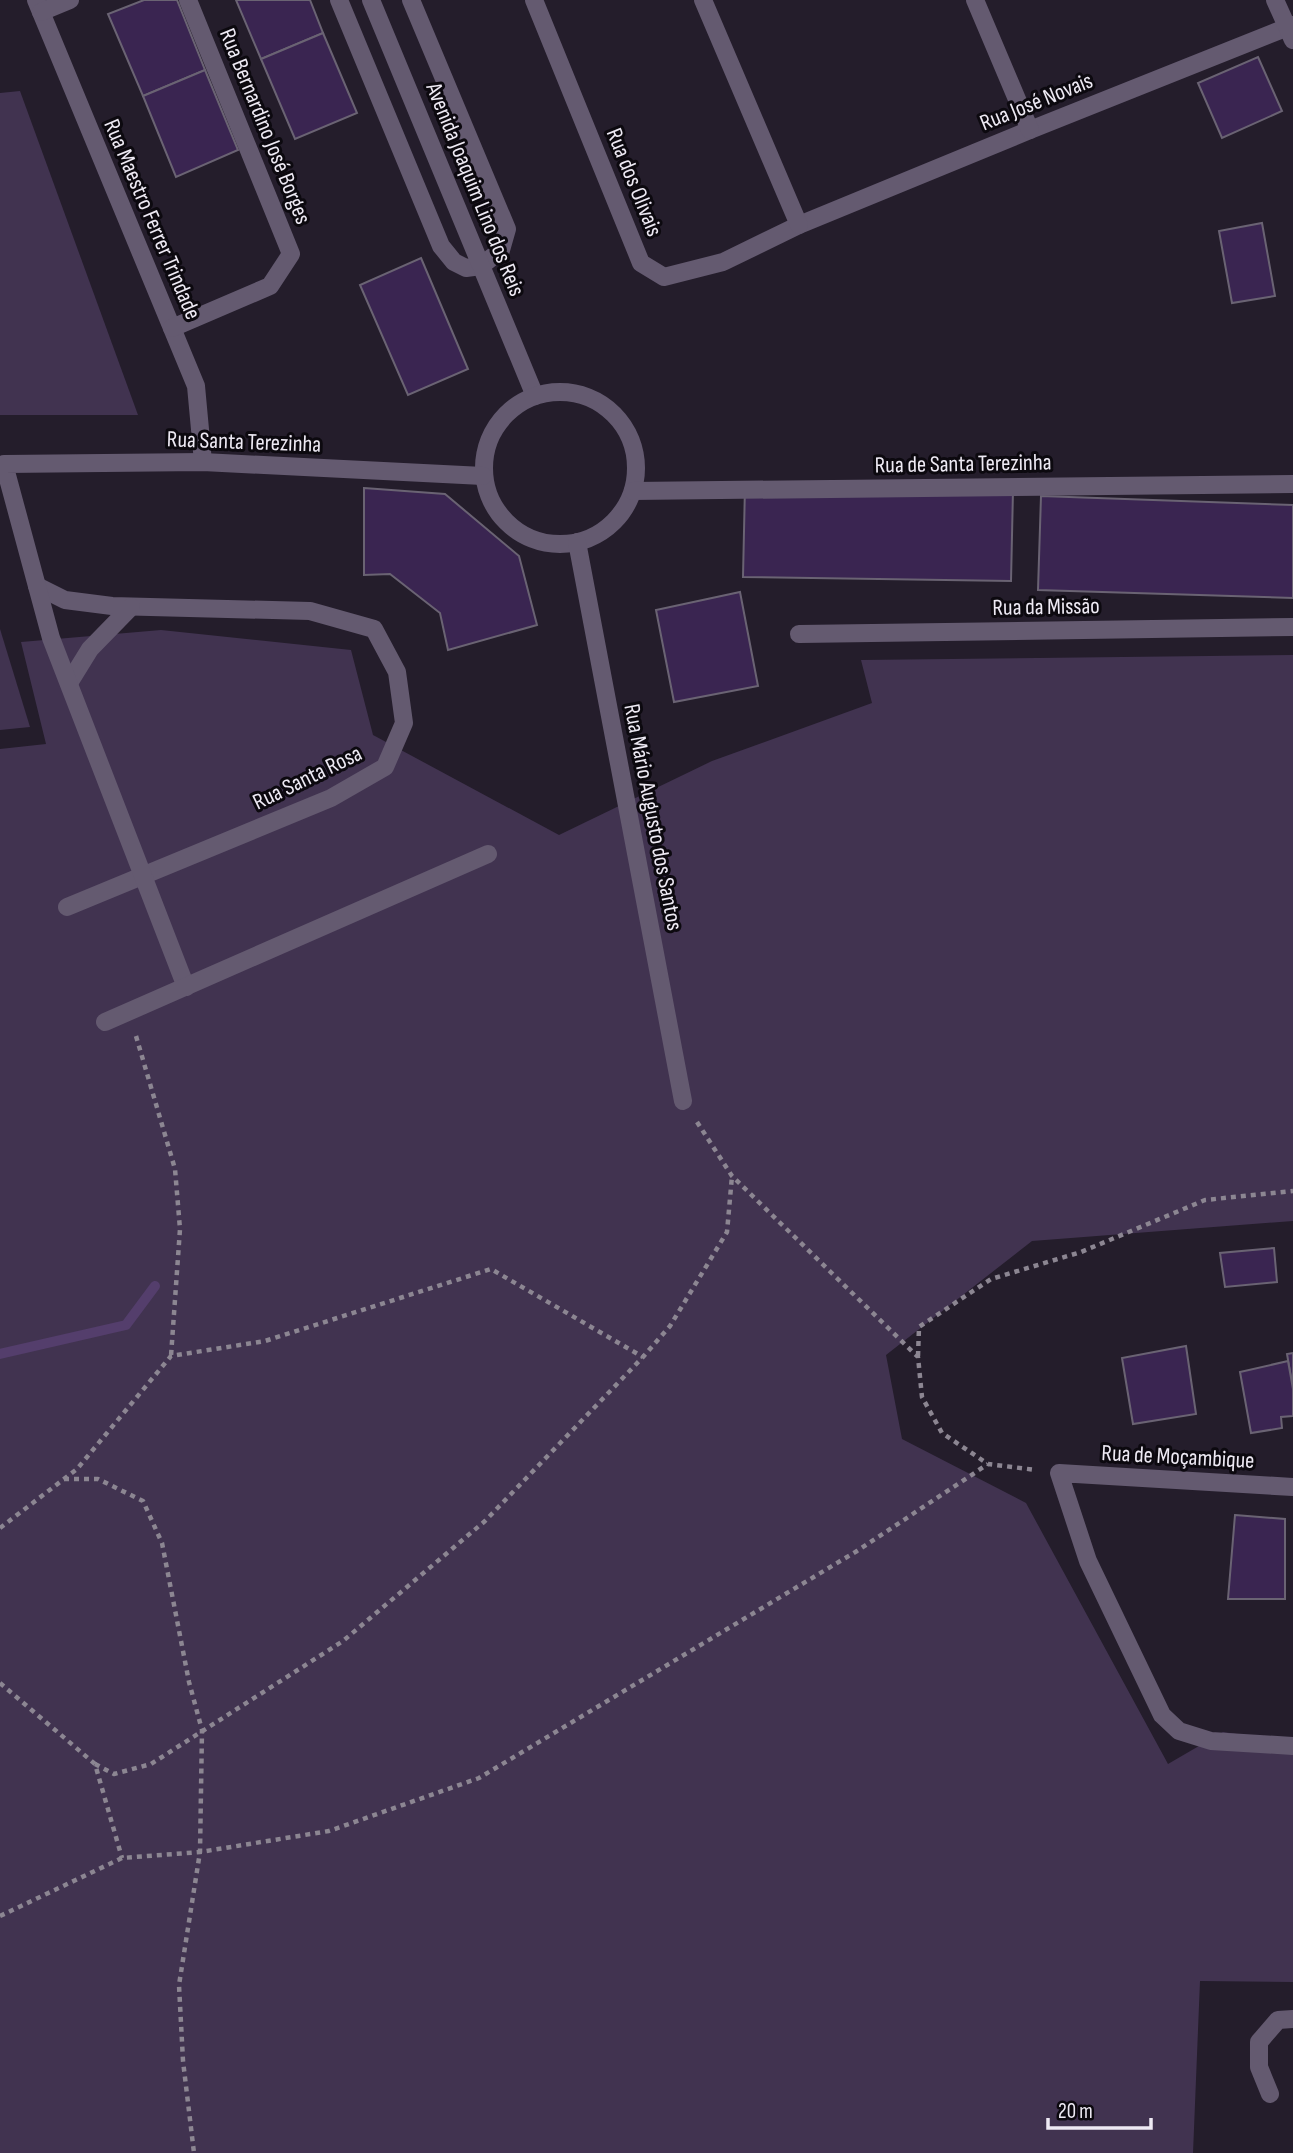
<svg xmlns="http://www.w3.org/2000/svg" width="1293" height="2153" viewBox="0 0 1293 2153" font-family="'Sofia Sans Condensed',sans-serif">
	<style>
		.green { fill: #413350 }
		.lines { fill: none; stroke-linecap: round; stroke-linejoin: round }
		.stream { stroke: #543e6c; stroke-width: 10 }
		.building { fill: #3a2551; stroke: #6a6373; stroke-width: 2 }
		.path { stroke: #8c8692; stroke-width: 4.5; stroke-dasharray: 5 5; stroke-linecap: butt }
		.minor { stroke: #645a70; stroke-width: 18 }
		.labels { text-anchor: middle; stroke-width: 6; stroke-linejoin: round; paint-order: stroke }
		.street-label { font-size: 23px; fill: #eeeaf4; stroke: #0c090f }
	</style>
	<rect width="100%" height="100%" fill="#241d2b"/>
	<!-- green -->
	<g class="green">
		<polygon points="20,91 138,415 0,415 0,93"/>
		<polygon points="0,629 30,727 0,730"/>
		<polygon points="161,630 351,650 373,735 559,835 712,761 872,703 861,660 1293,655 1293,1221 1032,1241 886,1355 902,1439 1026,1503 1168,1764 1223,1732 1293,1742 1293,1982 1200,1981 1193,2153 0,2153 0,749 46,744 21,642"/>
	</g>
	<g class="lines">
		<!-- stream -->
		<polyline class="stream" points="0,1354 126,1325 155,1286"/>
	</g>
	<!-- building -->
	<g class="building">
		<polygon points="144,0 177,0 205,70 143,96 108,14"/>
		<polygon points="236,0 310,0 323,33 261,59"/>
		<polygon points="323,33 357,113 295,139 261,59"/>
		<polygon points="1258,57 1282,111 1222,138 1198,83"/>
		<polygon points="205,70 238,150 176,177 143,96"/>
		<polygon points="1262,223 1275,296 1232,303 1219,231"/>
		<polygon points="421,258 468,369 408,395 360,285"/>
		<polygon points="745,486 1013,490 1011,581 743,577"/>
		<polygon points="364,488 445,494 519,556 537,625 448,650 440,613 390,574 364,575"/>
		<polygon points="1041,496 1293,505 1293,598 1038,590"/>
		<polygon points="740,592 758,686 674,702 656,610"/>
		<polygon points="1274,1248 1277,1282 1225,1287 1220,1253"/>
		<polygon points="1186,1346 1196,1414 1133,1424 1122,1358"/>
		<polygon points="1293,1353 1293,1389 1287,1354"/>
		<polygon points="1288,1361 1293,1389 1293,1416 1281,1417 1282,1428 1251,1433 1240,1372"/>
		<polygon points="1235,1515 1285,1519 1285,1599 1228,1599"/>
	</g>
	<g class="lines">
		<!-- path -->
		<g class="path">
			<polyline points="136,1036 175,1169 180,1229 171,1356"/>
			<polyline points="697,1122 732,1176 918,1357 922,1397 942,1433 988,1464 1036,1470"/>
			<polyline points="918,1356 919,1327 991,1279 1081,1252 1205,1200 1293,1191"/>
			<polyline points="64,1479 98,1479 143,1501 162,1543 189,1682 202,1730 200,1852 179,1985 183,2061 194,2153"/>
			<polyline points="0,1528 77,1469 171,1356 265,1341 491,1269 643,1357"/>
			<polyline points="0,1683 95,1764 122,1858"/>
			<polyline points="95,1764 114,1774 151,1764 343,1641 485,1521 643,1357 670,1326 727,1232 732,1176"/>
			<polyline points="0,1916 122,1858 200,1852 329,1831 479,1778 857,1551 988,1464"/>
		</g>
		<!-- minor -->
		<g class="minor">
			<polyline points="36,0 196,386 203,462"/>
			<polyline points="339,0 441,246 454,262 466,268 481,266 501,250 507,229 411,0"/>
			<polyline points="371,0 535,396"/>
			<polyline points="534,0 641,263 664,277 723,262 799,225 1030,130 1293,25"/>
			<polyline points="703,0 799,225"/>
			<polyline points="975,0 1030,130"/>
			<polyline points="1275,0 1293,40"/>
			<polyline points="41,12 70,0"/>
			<polyline points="172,328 270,286 291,254 188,0"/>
			<circle cx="560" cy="468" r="76"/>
			<polyline points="633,491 1293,484"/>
			<polyline points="577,542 683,1101"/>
			<polyline points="37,586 65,600 112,606 310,611 374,629 397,672 404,723 385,767 331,798 67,907"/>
			<polyline points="799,634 1293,627"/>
			<polyline points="69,683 90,649 131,607"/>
			<polyline points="186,987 51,638 4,464 203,462 483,476"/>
			<polyline points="105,1022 488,854"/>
			<polyline points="1293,1487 1059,1473 1088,1561 1162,1715 1179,1731 1211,1741 1293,1746"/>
			<polyline points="1270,2094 1259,2067 1259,2042 1278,2020 1293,2019"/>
		</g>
	</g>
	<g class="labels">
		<!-- street labels -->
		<g class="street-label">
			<text transform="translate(1036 101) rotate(-22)" y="8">Rua José Novais</text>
			<text transform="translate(266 126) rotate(68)" y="8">Rua Bernardino José Borges</text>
			<text transform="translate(635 182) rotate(68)" y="8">Rua dos Olivais</text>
			<text transform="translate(476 189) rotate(68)" y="8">Avenida Joaquim Lino dos Reis</text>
			<text transform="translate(153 219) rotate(67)" y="8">Rua Maestro Ferrer Trindade</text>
			<text transform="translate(244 441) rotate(2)" y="8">Rua Santa Terezinha</text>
			<text transform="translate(963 463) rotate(-1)" y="8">Rua de Santa Terezinha</text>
			<text transform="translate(1046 606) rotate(-1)" y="8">Rua da Missão</text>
			<text transform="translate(307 777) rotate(-26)" y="8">Rua Santa Rosa</text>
			<text transform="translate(654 817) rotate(79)" y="8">Rua Mário Augusto dos Santos</text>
			<text transform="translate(1178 1456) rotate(3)" y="8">Rua de Moçambique</text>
		</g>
	</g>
	<!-- scale -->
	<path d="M1048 2118v10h103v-10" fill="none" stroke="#eeeaf4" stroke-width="3.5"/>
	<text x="1058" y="2118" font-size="21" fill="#eeeaf4" stroke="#0c090f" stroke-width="5" paint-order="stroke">20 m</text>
</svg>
